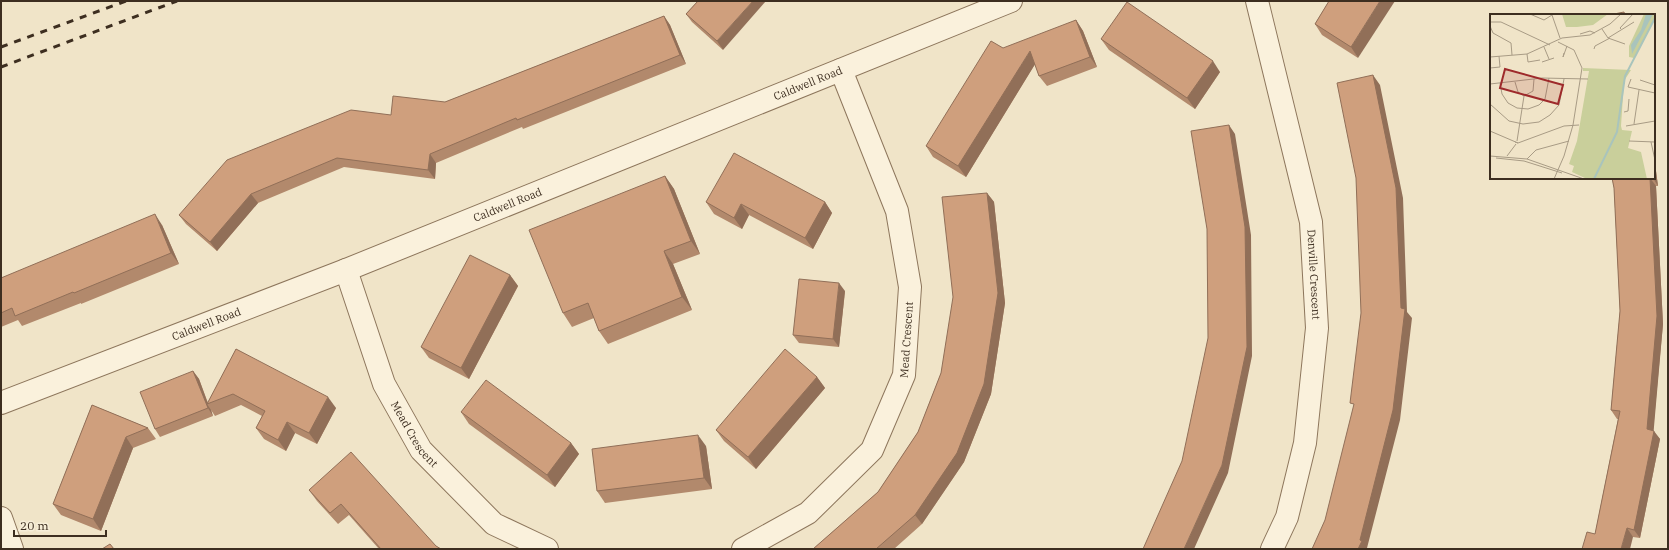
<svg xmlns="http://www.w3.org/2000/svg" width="1669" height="550" viewBox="0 0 1669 550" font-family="'IBM Plex Serif',serif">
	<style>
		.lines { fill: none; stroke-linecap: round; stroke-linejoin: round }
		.street-casing { stroke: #8d765c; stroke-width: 24 }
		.street { stroke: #faf1dc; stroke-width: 22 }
		.rail { stroke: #3d2e20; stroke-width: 3; stroke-dasharray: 7 7; stroke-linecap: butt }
		.wall { fill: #b2896c }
		.shaded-wall { fill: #916f58 }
		.building { fill: #cf9f7d; stroke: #916f58 }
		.labels { text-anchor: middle; stroke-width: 3; stroke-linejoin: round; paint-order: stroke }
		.street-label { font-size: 11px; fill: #3d2e20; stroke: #f7eed8 }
		.inset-river { fill: none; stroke: #a9c4bc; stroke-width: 2 }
		.inset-road { fill: none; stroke: #a89b85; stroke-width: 1 }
		.view { fill: #9e2a2b; fill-opacity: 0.15; stroke: #9e2a2b; stroke-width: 2 }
		.inset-edge { fill: none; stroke: #3d2e20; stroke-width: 2 }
	</style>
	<rect width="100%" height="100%" fill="#f0e4c8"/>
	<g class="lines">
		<defs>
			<g id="street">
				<path id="s1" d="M1257,1L1311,222L1317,328L1305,443L1287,517L1272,549"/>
				<path id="s2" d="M346,270L384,384L421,450L494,524L547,549"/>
				<path id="s3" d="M1,403L346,270L1011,1"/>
				<polyline points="1,518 12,549"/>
				<path id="s4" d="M743,549L808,513L872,450L904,375L910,287L897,211L841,70"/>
			</g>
		</defs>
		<!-- street casing -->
		<use href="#street" class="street-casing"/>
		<!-- street -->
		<use href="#street" class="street"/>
		<!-- rail -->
		<g class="rail">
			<polyline points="1,47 126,1"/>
			<polyline points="1,67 177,1"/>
		</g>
	</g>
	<!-- wall -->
	<g class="wall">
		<polygon points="698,1 723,50 692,22 686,14"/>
		<polygon points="1329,1 1358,58 1322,35 1315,24"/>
		<polygon points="664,16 670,25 686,64 523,129 522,127 436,163 435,179 344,167 258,203 217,251 186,224 179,215 391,115 445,102"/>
		<polygon points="1076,20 1083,31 1097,67 1047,86 1039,76 1035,64 966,177 933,157 926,146"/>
		<polygon points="1101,39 1220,72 1195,109 1109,50"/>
		<polygon points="1654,156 1658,186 1656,186 1663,324 1653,431 1660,439 1640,538 1633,537 1595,534 1618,419 1617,419 1611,410 1620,311 1614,188 1612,178 1654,178"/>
		<polygon points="665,176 674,189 700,254 673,264 692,310 608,344 599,331 594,318 572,327 563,313"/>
		<polygon points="987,193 994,202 1005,303 991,394 964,462 922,524 894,549 813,549 878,492 918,432 941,373"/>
		<polygon points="706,202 825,202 832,213 813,249 749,215 742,229 714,214"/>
		<polygon points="162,225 179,264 81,304 81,303 22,326 18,320 1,327 1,278"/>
		<polygon points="510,275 518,286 469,379 429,358 421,347"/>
		<polygon points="845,291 839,347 799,343 793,335"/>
		<polygon points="236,349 336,408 317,444 295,433 286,451 264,439 256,428 262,416 241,405 215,416 211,410 213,416 160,437 155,429 193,371 199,379 208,403"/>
		<polygon points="817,377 825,388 756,469 724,441 716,430"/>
		<polygon points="92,405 148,428 156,439 133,448 101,531 61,515 53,504"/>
		<polygon points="461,412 571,443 579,454 555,487 469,424"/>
		<polygon points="706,446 712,489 605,503 597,491"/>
		<polygon points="309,490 436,546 441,549 379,549 349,515 338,524 317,501"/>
	</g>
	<!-- shaded-wall -->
	<g class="shaded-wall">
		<polygon points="753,1 766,1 723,50 717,41"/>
		<polygon points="1380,1 1395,1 1358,58 1351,47"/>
		<polygon points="664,16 670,25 686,64 680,55"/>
		<polygon points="1076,20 1083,31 1097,67 1090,57"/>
		<polygon points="1030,51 1037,61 966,177 958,166"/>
		<polygon points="1213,61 1220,72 1195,109 1187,98"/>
		<polygon points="1373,75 1380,85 1403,198 1407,312 1412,318 1400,420 1367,548 1367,549 1358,549 1360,540"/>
		<polygon points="1229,125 1235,134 1251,235 1252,356 1228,473 1194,549 1184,549 1222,465"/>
		<polygon points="430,154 436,163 435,179 428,170"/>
		<polygon points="1654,156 1658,186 1653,178 1654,178"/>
		<polygon points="665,176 674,189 700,254 691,241"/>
		<polygon points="1650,178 1656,186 1663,324 1653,438 1654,431 1660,439 1640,538 1634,530"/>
		<polygon points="987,193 994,202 1005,303 991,394 964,462 922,524 915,515"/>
		<polygon points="251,194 258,203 217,251 210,242"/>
		<polygon points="825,202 832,213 813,249 805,238"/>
		<polygon points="741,204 749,215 742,229 734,218"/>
		<polygon points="155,214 162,225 179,264 171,253"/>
		<polygon points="664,251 673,264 692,310 682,297"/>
		<polygon points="510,275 518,286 469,379 461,368"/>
		<polygon points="839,283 845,291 839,347 833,339"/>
		<polygon points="193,371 199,379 208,404 207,404 211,410 213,416 208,408"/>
		<polygon points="817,377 825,388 756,469 748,457"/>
		<polygon points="328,397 336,408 317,444 309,433"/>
		<polygon points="287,422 295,433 286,451 278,440"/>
		<polygon points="698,435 706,446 712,489 704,478"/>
		<polygon points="126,437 133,448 101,531 93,519"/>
		<polygon points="571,443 579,454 555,487 547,475"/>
		<polygon points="1627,528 1633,537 1630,549 1621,549"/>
	</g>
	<!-- building -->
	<g class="building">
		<polygon points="698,1 753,1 717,41 686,14"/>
		<polygon points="1329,1 1380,1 1351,47 1315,24"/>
		<polygon points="1127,2 1213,61 1187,98 1101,39"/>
		<polygon points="1624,12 1625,15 1609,15"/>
		<polygon points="664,16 680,55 517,120 516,118 430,154 428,170 337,158 251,194 210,242 179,215 227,160 351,110 391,115 393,96 445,102"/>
		<polygon points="1076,20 1090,57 1039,76 1030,51 958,166 926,146 991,41 1003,48"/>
		<polygon points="1373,75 1396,188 1401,308 1405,309 1393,410 1360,540 1362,541 1358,549 1312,549 1325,520 1354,404 1350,403 1361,313 1356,178 1337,83"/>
		<polygon points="1229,125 1245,227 1247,347 1222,465 1184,549 1143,549 1182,461 1208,338 1207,229 1191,131"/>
		<polygon points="734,153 825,202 805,238 741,204 734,218 706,202"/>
		<polygon points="665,176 691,241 664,251 682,297 599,331 588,303 563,313 529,230"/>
		<polygon points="1612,178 1650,178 1657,316 1647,429 1654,431 1634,530 1627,528 1621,549 1582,549 1587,532 1595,534 1620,411 1611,410 1620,311 1614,188"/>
		<polygon points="987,193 998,293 984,384 957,453 915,515 876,549 813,549 878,492 918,432 941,373 953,297 942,197"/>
		<polygon points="155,214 171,253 74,293 73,292 15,316 12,308 1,313 1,278"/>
		<polygon points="470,255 510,275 461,368 421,347"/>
		<polygon points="799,279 839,283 833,339 793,335"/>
		<polygon points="236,349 328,397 309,433 287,422 278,440 256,428 265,411 233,394 207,404"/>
		<polygon points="785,349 817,377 748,457 716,430"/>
		<polygon points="193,371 208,408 155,429 140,392"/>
		<polygon points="486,380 571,443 547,475 461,412"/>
		<polygon points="92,405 148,428 126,437 93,519 53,504"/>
		<polygon points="698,435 704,478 597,491 592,449"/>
		<polygon points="351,452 436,546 441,549 381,549 341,504 330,513 309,490"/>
		<polygon points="110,544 114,549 102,549"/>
	</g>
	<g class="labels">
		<!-- street labels -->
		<g class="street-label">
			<text dy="4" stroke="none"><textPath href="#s3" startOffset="868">Caldwell Road</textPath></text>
			<text dy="4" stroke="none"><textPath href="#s3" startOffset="544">Caldwell Road</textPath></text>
			<text dy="4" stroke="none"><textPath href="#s1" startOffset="280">Denville Crescent</textPath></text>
			<text dy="4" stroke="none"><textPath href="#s3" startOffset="220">Caldwell Road</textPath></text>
			<text dy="4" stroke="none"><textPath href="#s4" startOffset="281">Mead Crescent</textPath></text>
			<text dy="4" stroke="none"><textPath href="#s2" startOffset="179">Mead Crescent</textPath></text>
		</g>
	</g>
	<!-- overview -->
	<g transform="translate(1490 14)">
		<rect width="165" height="165" fill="#f0e4c8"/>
		<path d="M72,0H118L103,11L87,13H76ZM154,0H165V3L144,44L139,43V32ZM93,54L141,56L134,67L131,112L132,116L142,117L138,134L151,138L157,165H97L82,158L84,152L79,150L87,127L99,57H93Z" fill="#c9cf9b"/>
		<path d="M156,0H163L142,40L141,31L151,16Z" fill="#a9c4bc"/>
		<path class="inset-river" d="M104,165L127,118L135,62L165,4"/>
		<path class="inset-road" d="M40,0L54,6L62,1M62,1L70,24M0,8H11L60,31M0,12L3,19L21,29L22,41M112,15L118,24L135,30M131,15L130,14L143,0M90,20L100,17L105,19M118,24L144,8M54,33L59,45M104,35L105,32L120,24M74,39L73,43L77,32M37,40L38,48L50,46M0,43L37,40L72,24L100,21L120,10L131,0M52,48L64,44M0,54L10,53L9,42M141,65L138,73L165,79M150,66L165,71M25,68L28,78L34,82L43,77L44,65M10,69L12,80L18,89L27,94L38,95L49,91L55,85L59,64M0,70L52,64L98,65M0,90L19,107L33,110L49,108L60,101L69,91L74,65M134,98L138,97L139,85M144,110L149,76M136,112L165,107M0,117L28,129L25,128M27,127L34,82M139,127L165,128M161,128L165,146M28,129L74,112L89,111M0,142L37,145L94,165M17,142L26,130M6,144L34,147L72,159M37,145L46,136L79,127M64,165L74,142L83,111L92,54L84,36L68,28"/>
		<path class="view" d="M15,55L73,71L68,90L10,74Z"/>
		<rect width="165" height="165" class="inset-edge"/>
	</g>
	<!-- border -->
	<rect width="1669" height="550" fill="none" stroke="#3d2e20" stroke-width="4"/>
	<!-- scale -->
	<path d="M14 530v6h92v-6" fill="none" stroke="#3d2e20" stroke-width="2"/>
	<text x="20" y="530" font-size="12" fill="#3d2e20" stroke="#f7eed8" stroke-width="3" paint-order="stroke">20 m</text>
</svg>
